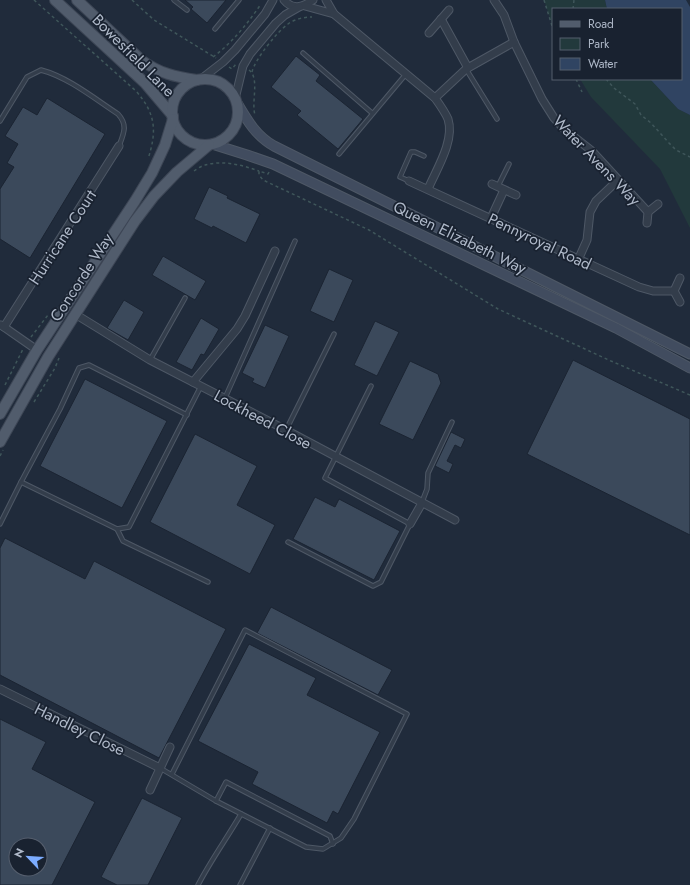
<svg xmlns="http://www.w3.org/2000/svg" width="690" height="885" viewBox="0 0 690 885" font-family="Jost,sans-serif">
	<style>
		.green { fill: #22393c }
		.water { fill: #304462 }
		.building { fill: #3b495b; stroke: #1b2432; fill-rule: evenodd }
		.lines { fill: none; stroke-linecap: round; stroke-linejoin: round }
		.lane-casing { stroke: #4e5866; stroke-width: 5.5 }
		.street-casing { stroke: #4e5866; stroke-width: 9 }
		.secondary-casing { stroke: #4e5866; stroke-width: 11 }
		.primary-casing { stroke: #3d4655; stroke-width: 12 }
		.path { stroke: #3f565a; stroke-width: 1.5; stroke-dasharray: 3 3; stroke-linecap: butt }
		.lane { stroke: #333d4b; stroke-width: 3.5 }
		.street { stroke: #333d4b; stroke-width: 7 }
		.secondary { stroke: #414c5f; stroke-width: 9 }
		.primary { stroke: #515c6c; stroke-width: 10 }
		.labels { text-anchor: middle; stroke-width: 3.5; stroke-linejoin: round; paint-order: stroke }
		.street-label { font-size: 16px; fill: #aeb8c8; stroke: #192230 }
	</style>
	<rect width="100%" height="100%" fill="#202b3b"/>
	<!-- green -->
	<g class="green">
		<polygon points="544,0 605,0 607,9 553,9 553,27"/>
		<polygon points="580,79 650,79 678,109 690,115 690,228 660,169 591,97"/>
	</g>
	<!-- water -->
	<polygon class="water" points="605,0 686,0 690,7 690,115 678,109 650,79 681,79 681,9 607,9"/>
	<!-- building -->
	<g class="building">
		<polygon points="185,0 226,0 207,23 191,9 193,7"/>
		<polygon points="296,56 320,75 316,81 363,119 338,149 297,115 301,111 271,87"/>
		<polygon points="47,98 105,134 30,258 0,239 0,189 14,167 7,163 18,144 5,136 23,107 37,115"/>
		<polygon points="209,187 228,196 227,198 260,214 246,243 213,226 212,228 194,219"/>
		<polygon points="163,256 206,281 195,300 152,275"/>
		<polygon points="329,269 353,280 334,322 310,311"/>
		<polygon points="124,300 144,312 128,340 107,328"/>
		<polygon points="201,318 219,329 204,355 201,354 192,370 176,362"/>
		<polygon points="375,321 399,332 377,376 354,365"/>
		<polygon points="265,325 289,336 265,388 252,382 254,379 242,373"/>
		<polygon points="573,360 690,419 690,535 527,454"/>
		<polygon points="410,361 438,374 441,383 413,440 379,424"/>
		<polygon points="85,379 167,421 122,508 40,466"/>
		<polygon points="451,432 465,439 461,448 455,445 447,461 453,464 449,473 435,466"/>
		<polygon points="195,434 257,466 237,505 275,525 250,574 150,522"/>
		<polygon points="315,497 335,507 339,499 400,531 374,580 293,539"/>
		<polygon points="5,538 85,579 94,561 226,629 159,758 0,675 0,548"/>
		<polygon points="271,607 392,670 378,695 257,633"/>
		<polygon points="249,644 316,678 307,695 380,732 338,814 333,811 327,823 252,784 258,772 198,741"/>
		<path d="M0,719L46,742L32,769L95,802L52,885H0ZM16,845H40V869H16Z"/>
		<polygon points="142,798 182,818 148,885 117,885 101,877"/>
	</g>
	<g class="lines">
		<defs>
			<g id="lane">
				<polyline points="174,0 187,10"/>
				<polyline points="215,29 239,0"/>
				<polyline points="303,53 372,113"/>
				<polyline points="466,69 497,119"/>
				<path d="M0,121L27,77L41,70C68,77 95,99 118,114C128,125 124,133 119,146"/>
				<polyline points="339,154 406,74"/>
				<polyline points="409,181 400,177 411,152 415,152 424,156"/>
				<polyline points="498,186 509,164"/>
				<polyline points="150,360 185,298"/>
				<polyline points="225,398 295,241"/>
				<polyline points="286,430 334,334"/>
				<polyline points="21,482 60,409 79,368 89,365 187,415"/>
				<polyline points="422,502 427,489 428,473 452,422"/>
				<polyline points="0,524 21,482 117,529 129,527 201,386"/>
				<polyline points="117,529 123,541 208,582"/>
				<polyline points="288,542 373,586 381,582 410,524 325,478 371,386"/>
				<polyline points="160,768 216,801 306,847 323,849 341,838 354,819 407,714 245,630 172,774"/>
				<polyline points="216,801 226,782 330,836 333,844"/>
				<path d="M198,885C211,860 227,838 241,814"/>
				<polyline points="240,885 270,828"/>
			</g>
			<g id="street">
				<path d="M284,0C293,11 303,7 313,0"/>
				<polyline points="494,0 504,15 514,42 542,99 554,118 564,129 592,151 648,212 647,223"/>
				<polyline points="305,6 334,14 326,0"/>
				<path d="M334,14L435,98C440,105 445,112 448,119C455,141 436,170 428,189"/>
				<polyline points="441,19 468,68"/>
				<polyline points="429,33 449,10"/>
				<polyline points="201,79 223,62 235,50 265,14 273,0"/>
				<polyline points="435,98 466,69 514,42"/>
				<polyline points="235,99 243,66 250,54 276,23 285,15 299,7"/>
				<polyline points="409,181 639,287 653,291 674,291"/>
				<polyline points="492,184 516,195"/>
				<polyline points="648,212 658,204"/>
				<polyline points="491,218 504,190"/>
				<polyline points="578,260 587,240 590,212 596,201 618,180"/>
				<polyline points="680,278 674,291 680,302"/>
				<polyline points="75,314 150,360 286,430 455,520"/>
				<polyline points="1,325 37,350"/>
				<polyline points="4,327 119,146"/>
				<polyline points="193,382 237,329 245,316 275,251"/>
				<polyline points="410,524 422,503"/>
				<polyline points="0,689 160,768"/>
				<polyline points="150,790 170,747"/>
			</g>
			<g id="secondary">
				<path d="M237,103C247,120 256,136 274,146L690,354"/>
				<polyline points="212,144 247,155 273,164 616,328 690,368"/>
			</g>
			<g id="primary">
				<polyline points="55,0 145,83 173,116"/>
				<path d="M77,0L141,60C159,73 175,77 197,80"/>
				<circle cx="205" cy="112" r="33"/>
				<polyline points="0,414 37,350 135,201 152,173 165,145 173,119"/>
				<polyline points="0,442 48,357 135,221 154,196 177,172 209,145"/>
			</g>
		</defs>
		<!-- lane casing -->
		<use href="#lane" class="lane-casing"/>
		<!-- street casing -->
		<use href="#street" class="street-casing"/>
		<!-- secondary casing -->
		<use href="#secondary" class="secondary-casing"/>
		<!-- primary casing -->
		<use href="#primary" class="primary-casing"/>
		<!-- path -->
		<g class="path">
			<path d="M34,0L136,91C156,114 157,131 148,159"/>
			<polyline points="132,0 154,20 216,58"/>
			<polyline points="544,0 553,29"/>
			<polyline points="573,9 574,0"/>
			<path d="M213,57C232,43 248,23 261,4"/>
			<polyline points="229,67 232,69 236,64"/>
			<path d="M249,70C260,78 251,102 255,115"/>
			<path d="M252,72C255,59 277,32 288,24C295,19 304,17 312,17"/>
			<polyline points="576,79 582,92"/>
			<polyline points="606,79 614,88 635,104 641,115 651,123 669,143 676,150 690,157"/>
			<path d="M194,171C197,169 201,166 205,165C223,160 242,165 259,171"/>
			<polyline points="269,172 268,174 259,171 259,175 263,180 369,230 498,309 611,361 690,395"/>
			<polyline points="31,337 48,315"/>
			<polyline points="5,385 23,349"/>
			<polyline points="34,402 55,368 59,358"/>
			<polyline points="0,456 3,450"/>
		</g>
		<!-- lane -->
		<use href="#lane" class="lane"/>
		<!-- street -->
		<use href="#street" class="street"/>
		<!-- secondary -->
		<use href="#secondary" class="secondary"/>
		<!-- primary -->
		<use href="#primary" class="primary"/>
	</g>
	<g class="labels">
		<!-- street labels -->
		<g class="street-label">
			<text transform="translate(134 55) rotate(45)" y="6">Bowesfield Lane</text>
			<text transform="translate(597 160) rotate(46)" y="6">Water Avens Way</text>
			<text transform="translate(62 237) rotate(-57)" y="6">Hurricane Court</text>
			<text transform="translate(460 237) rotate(26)" y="6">Queen Elizabeth Way</text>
			<text transform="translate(540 241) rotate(25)" y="6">Pennyroyal Road</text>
			<text transform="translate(81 277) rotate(-57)" y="6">Concorde Way</text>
			<text transform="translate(263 419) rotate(28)" y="6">Lockheed Close</text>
			<text transform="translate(80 729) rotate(26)" y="6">Handley Close</text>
		</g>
	</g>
	<!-- legend -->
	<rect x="552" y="8" width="130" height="72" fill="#192230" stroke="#555e6d"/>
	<rect x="560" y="21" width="20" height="6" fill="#515c6c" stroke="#555e6d"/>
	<text x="588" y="28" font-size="12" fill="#aeb8c8">Road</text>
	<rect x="560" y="38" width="20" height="12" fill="#22393c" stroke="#555e6d"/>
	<text x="588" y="48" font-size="12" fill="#aeb8c8">Park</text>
	<rect x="560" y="58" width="20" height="12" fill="#304462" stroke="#555e6d"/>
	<text x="588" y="68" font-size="12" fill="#aeb8c8">Water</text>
	<!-- north arrow -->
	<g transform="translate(28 857) rotate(295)"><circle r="19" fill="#192230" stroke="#555e6d"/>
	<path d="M0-3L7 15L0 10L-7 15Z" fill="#7cacff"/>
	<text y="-6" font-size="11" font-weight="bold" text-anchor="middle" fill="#aeb8c8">N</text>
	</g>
</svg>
